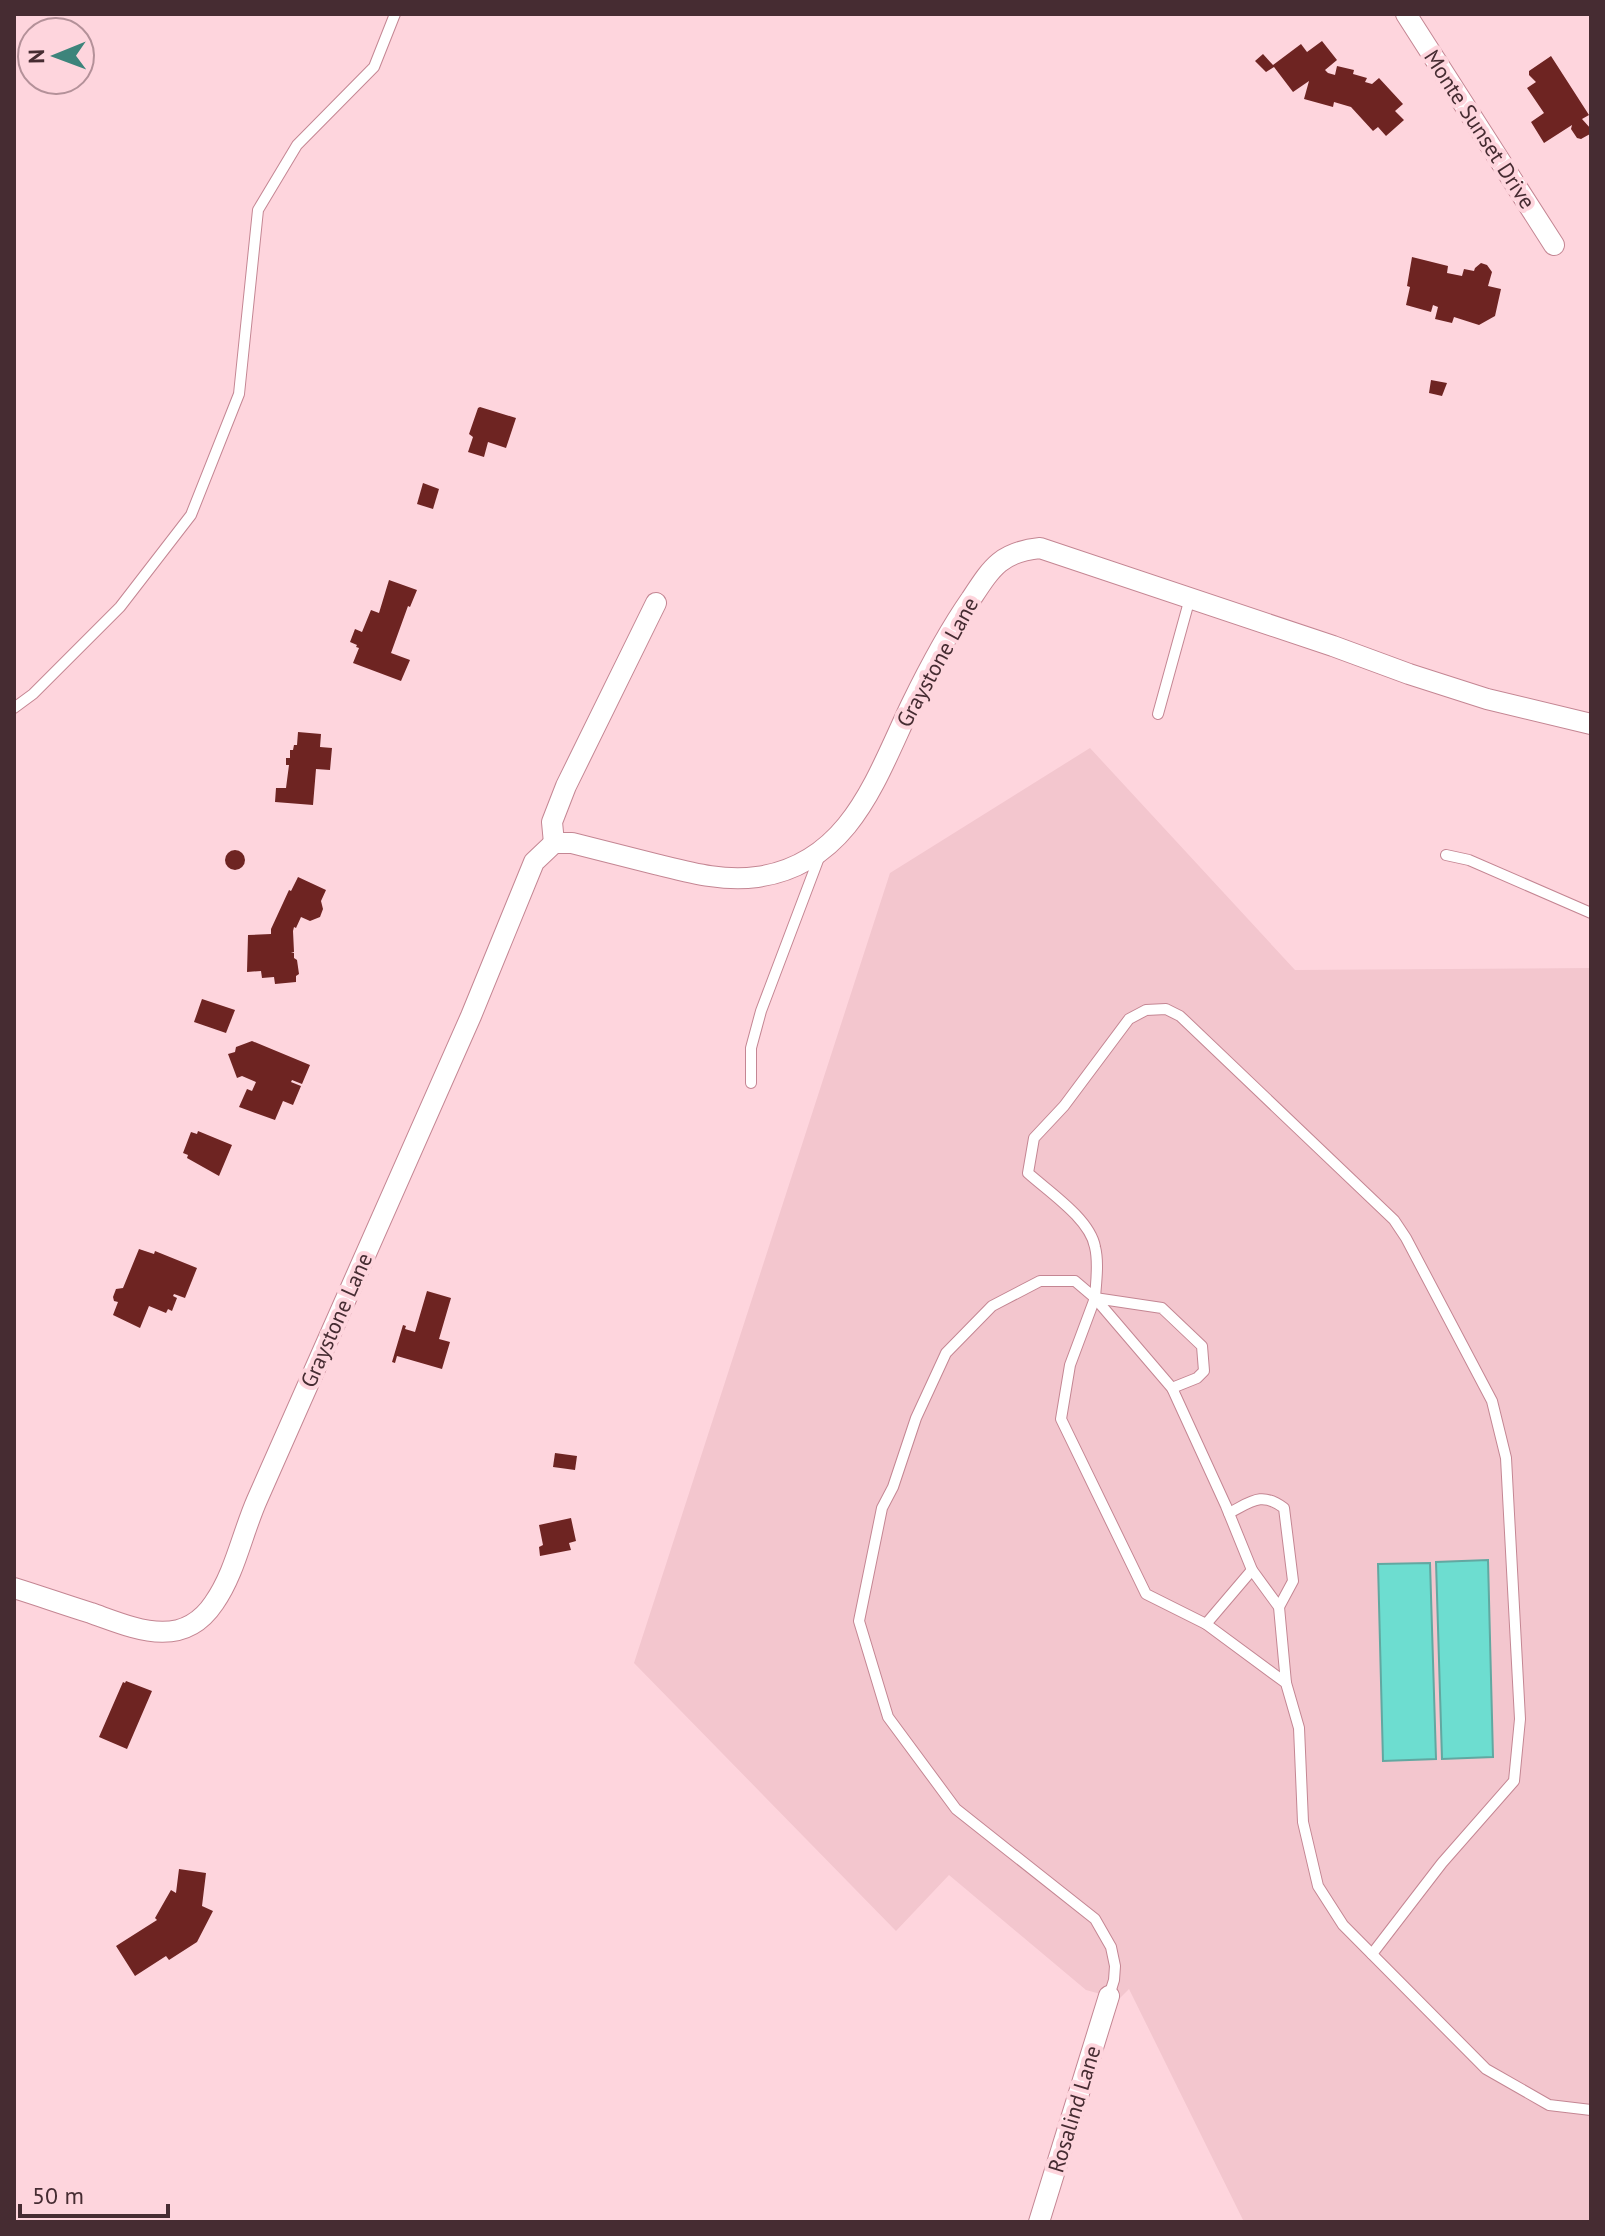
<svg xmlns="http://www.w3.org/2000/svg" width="1605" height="2236" viewBox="0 0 1605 2236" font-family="'PT Sans',sans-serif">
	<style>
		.built { fill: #f3c6ce }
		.water { fill: #6dddd0; stroke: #61a8a1; stroke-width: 2 }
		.building { fill: #6e2422 }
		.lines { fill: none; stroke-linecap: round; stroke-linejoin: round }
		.service-casing { stroke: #c48693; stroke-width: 12 }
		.minor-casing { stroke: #c48693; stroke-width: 22 }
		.service { stroke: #fff; stroke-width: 10 }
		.minor { stroke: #fff; stroke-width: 20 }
		.labels { text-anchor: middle; stroke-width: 8; stroke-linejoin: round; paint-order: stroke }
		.street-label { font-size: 22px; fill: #462c32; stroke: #fed5dd }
	</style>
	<rect width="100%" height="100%" fill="#fed5dd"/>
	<!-- built -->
	<polygon class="built" points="1090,748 1295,970 1591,968 1591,2222 1244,2222 1129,1989 1119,1999 1086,1990 949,1875 896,1931 634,1663 890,873"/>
	<!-- water -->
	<g class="water">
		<polygon points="1488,1560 1493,1757 1442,1759 1436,1562"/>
		<polygon points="1430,1563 1436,1759 1383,1761 1378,1564"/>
	</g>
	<!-- building -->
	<g class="building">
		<polygon points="1322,41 1337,60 1325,70 1328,73 1335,75 1337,66 1354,70 1353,74 1367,78 1365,82 1372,84 1379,78 1403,104 1395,111 1404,120 1386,136 1378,127 1373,131 1351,107 1334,102 1333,107 1304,99 1309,81 1293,92 1274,67 1266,72 1255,61 1263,54 1273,65 1301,44 1307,52"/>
		<polygon points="1551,56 1589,115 1582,119 1591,129 1590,134 1581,139 1577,138 1571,129 1572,125 1544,143 1531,122 1544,113 1527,88 1536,82 1529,75 1529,71"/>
		<polygon points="1412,257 1448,266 1447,273 1462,276 1464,269 1474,271 1475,268 1481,263 1487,265 1492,272 1488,286 1501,289 1495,316 1479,325 1454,317 1452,323 1435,319 1438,307 1433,305 1431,312 1406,305 1410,287 1407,286"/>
		<polygon points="1431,380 1447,383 1442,396 1429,393"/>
		<polygon points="480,407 516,418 506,448 488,442 484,457 468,452 473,437 469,434 478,408"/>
		<polygon points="423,483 439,489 433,509 417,504"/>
		<polygon points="389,580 417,590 410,607 408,606 391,653 410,660 401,681 353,663 359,648 356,647 357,645 350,642 355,629 362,632 371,610 379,613"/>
		<polygon points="298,732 321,734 320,747 332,748 330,770 316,769 313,805 275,802 276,788 286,788 289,765 286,765 286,758 290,758 290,750 293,750 294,745 297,745"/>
		<circle cx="235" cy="860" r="10"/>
		<polygon points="298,877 326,890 321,901 323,909 320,917 310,921 301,917 296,928 294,927 293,931 294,952 291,953 294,953 294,958 297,960 299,974 296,976 296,982 275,984 274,977 262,978 261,971 247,972 248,935 271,934 271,929 289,890 291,891"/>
		<polygon points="202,999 235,1010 226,1033 194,1022"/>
		<polygon points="252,1041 310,1065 302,1084 292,1080 291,1082 301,1086 293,1105 283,1101 275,1120 239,1107 247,1089 252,1091 256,1082 242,1076 237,1078 228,1054 235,1052 236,1047"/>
		<polygon points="198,1131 232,1145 219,1176 187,1158 188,1155 183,1153 191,1132 197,1134"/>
		<polygon points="139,1249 154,1254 155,1251 197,1268 185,1298 174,1294 173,1296 177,1298 172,1311 168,1309 166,1313 149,1306 140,1328 113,1315 118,1302 114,1301 113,1297 116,1289 123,1288"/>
		<polygon points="427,1291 451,1298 439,1339 450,1342 442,1369 397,1356 395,1363 392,1362 403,1325 406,1326 405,1329 415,1332"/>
		<polygon points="555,1453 577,1456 575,1470 553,1467"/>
		<polygon points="571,1518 576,1541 569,1543 571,1550 540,1556 539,1547 543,1545 539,1525"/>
		<polygon points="126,1681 152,1691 127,1749 99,1737 123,1682 125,1683"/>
		<polygon points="179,1869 206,1873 202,1906 213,1911 197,1942 169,1960 166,1956 135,1976 116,1946 157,1920 155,1918 171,1890 176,1893"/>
	</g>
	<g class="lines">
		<defs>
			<g id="service">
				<polyline points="14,708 33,694 120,607 191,515 239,394 258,210 297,145 374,67 395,14"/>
				<polyline points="1158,714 1190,598"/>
				<polyline points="1446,855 1469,860 1591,913"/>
				<polyline points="751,1083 751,1048 761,1011 820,855"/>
				<polyline points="1095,1298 1162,1308 1202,1346 1204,1371 1197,1378 1172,1388"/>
				<path d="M1229,1513C1251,1502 1261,1491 1284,1508L1293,1581L1279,1607"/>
				<polyline points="1206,1624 1252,1570"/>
				<path d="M1286,1683L1279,1607L1252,1570L1226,1506L1172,1388L1095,1298C1096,1282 1099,1263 1095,1247C1090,1219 1049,1192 1028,1173L1034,1138L1064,1106L1129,1019L1146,1010L1166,1009L1180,1016L1394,1220L1406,1238L1492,1401L1506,1458L1520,1719L1514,1781L1442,1863L1372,1954"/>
				<polyline points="1109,1996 1114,1980 1115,1966 1111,1947 1095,1919 956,1809 888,1717 859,1621 882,1508 893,1487 916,1418 946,1353 992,1306 1040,1281 1075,1281 1095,1298 1070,1365 1061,1419 1146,1594 1206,1624 1286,1683 1299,1728 1303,1822 1318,1886 1343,1925 1486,2069 1549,2105 1591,2110"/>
			</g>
			<g id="minor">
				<polyline points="1406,14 1554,245"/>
				<polyline points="554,843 552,822 566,786 656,603"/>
				<path d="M14,1588C40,1596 65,1605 91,1613C134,1628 182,1651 214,1603C235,1573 242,1534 257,1500L471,1016L534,862L554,843H572C600,850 627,857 655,864C688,872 722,882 757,877C850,864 876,778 911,705C929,668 948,632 971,599C992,567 1001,552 1040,548L1333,646L1409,674L1487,699L1591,724"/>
				<polyline points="1039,2222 1109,1996"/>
			</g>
		</defs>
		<!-- service casing -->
		<use href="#service" class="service-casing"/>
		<!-- minor casing -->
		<use href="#minor" class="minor-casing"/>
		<!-- service -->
		<use href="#service" class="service"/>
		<!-- minor -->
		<use href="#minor" class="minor"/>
	</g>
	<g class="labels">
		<!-- street labels -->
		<g class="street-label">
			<text transform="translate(1480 129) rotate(57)" y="8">Monte Sunset Drive</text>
			<text transform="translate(937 662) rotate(-61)" y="8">Graystone Lane</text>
			<text transform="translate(336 1320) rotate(-66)" y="8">Graystone Lane</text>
			<text transform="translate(1074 2109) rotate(-73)" y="8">Rosalind Lane</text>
		</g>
	</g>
	<!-- border -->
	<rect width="1605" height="2236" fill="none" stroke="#462c32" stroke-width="32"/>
	<!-- north arrow -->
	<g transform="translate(56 56) rotate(269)"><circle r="38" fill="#fed5dd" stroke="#b49199" stroke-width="2"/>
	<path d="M0-6L14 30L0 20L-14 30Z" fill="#3d847b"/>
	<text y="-12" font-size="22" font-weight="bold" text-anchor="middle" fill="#462c32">N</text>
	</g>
	<!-- scale -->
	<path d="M20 2204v12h148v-12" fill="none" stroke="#462c32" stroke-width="4"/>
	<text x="32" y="2204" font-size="24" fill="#462c32" stroke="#fed5dd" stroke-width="6" paint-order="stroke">50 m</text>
</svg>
